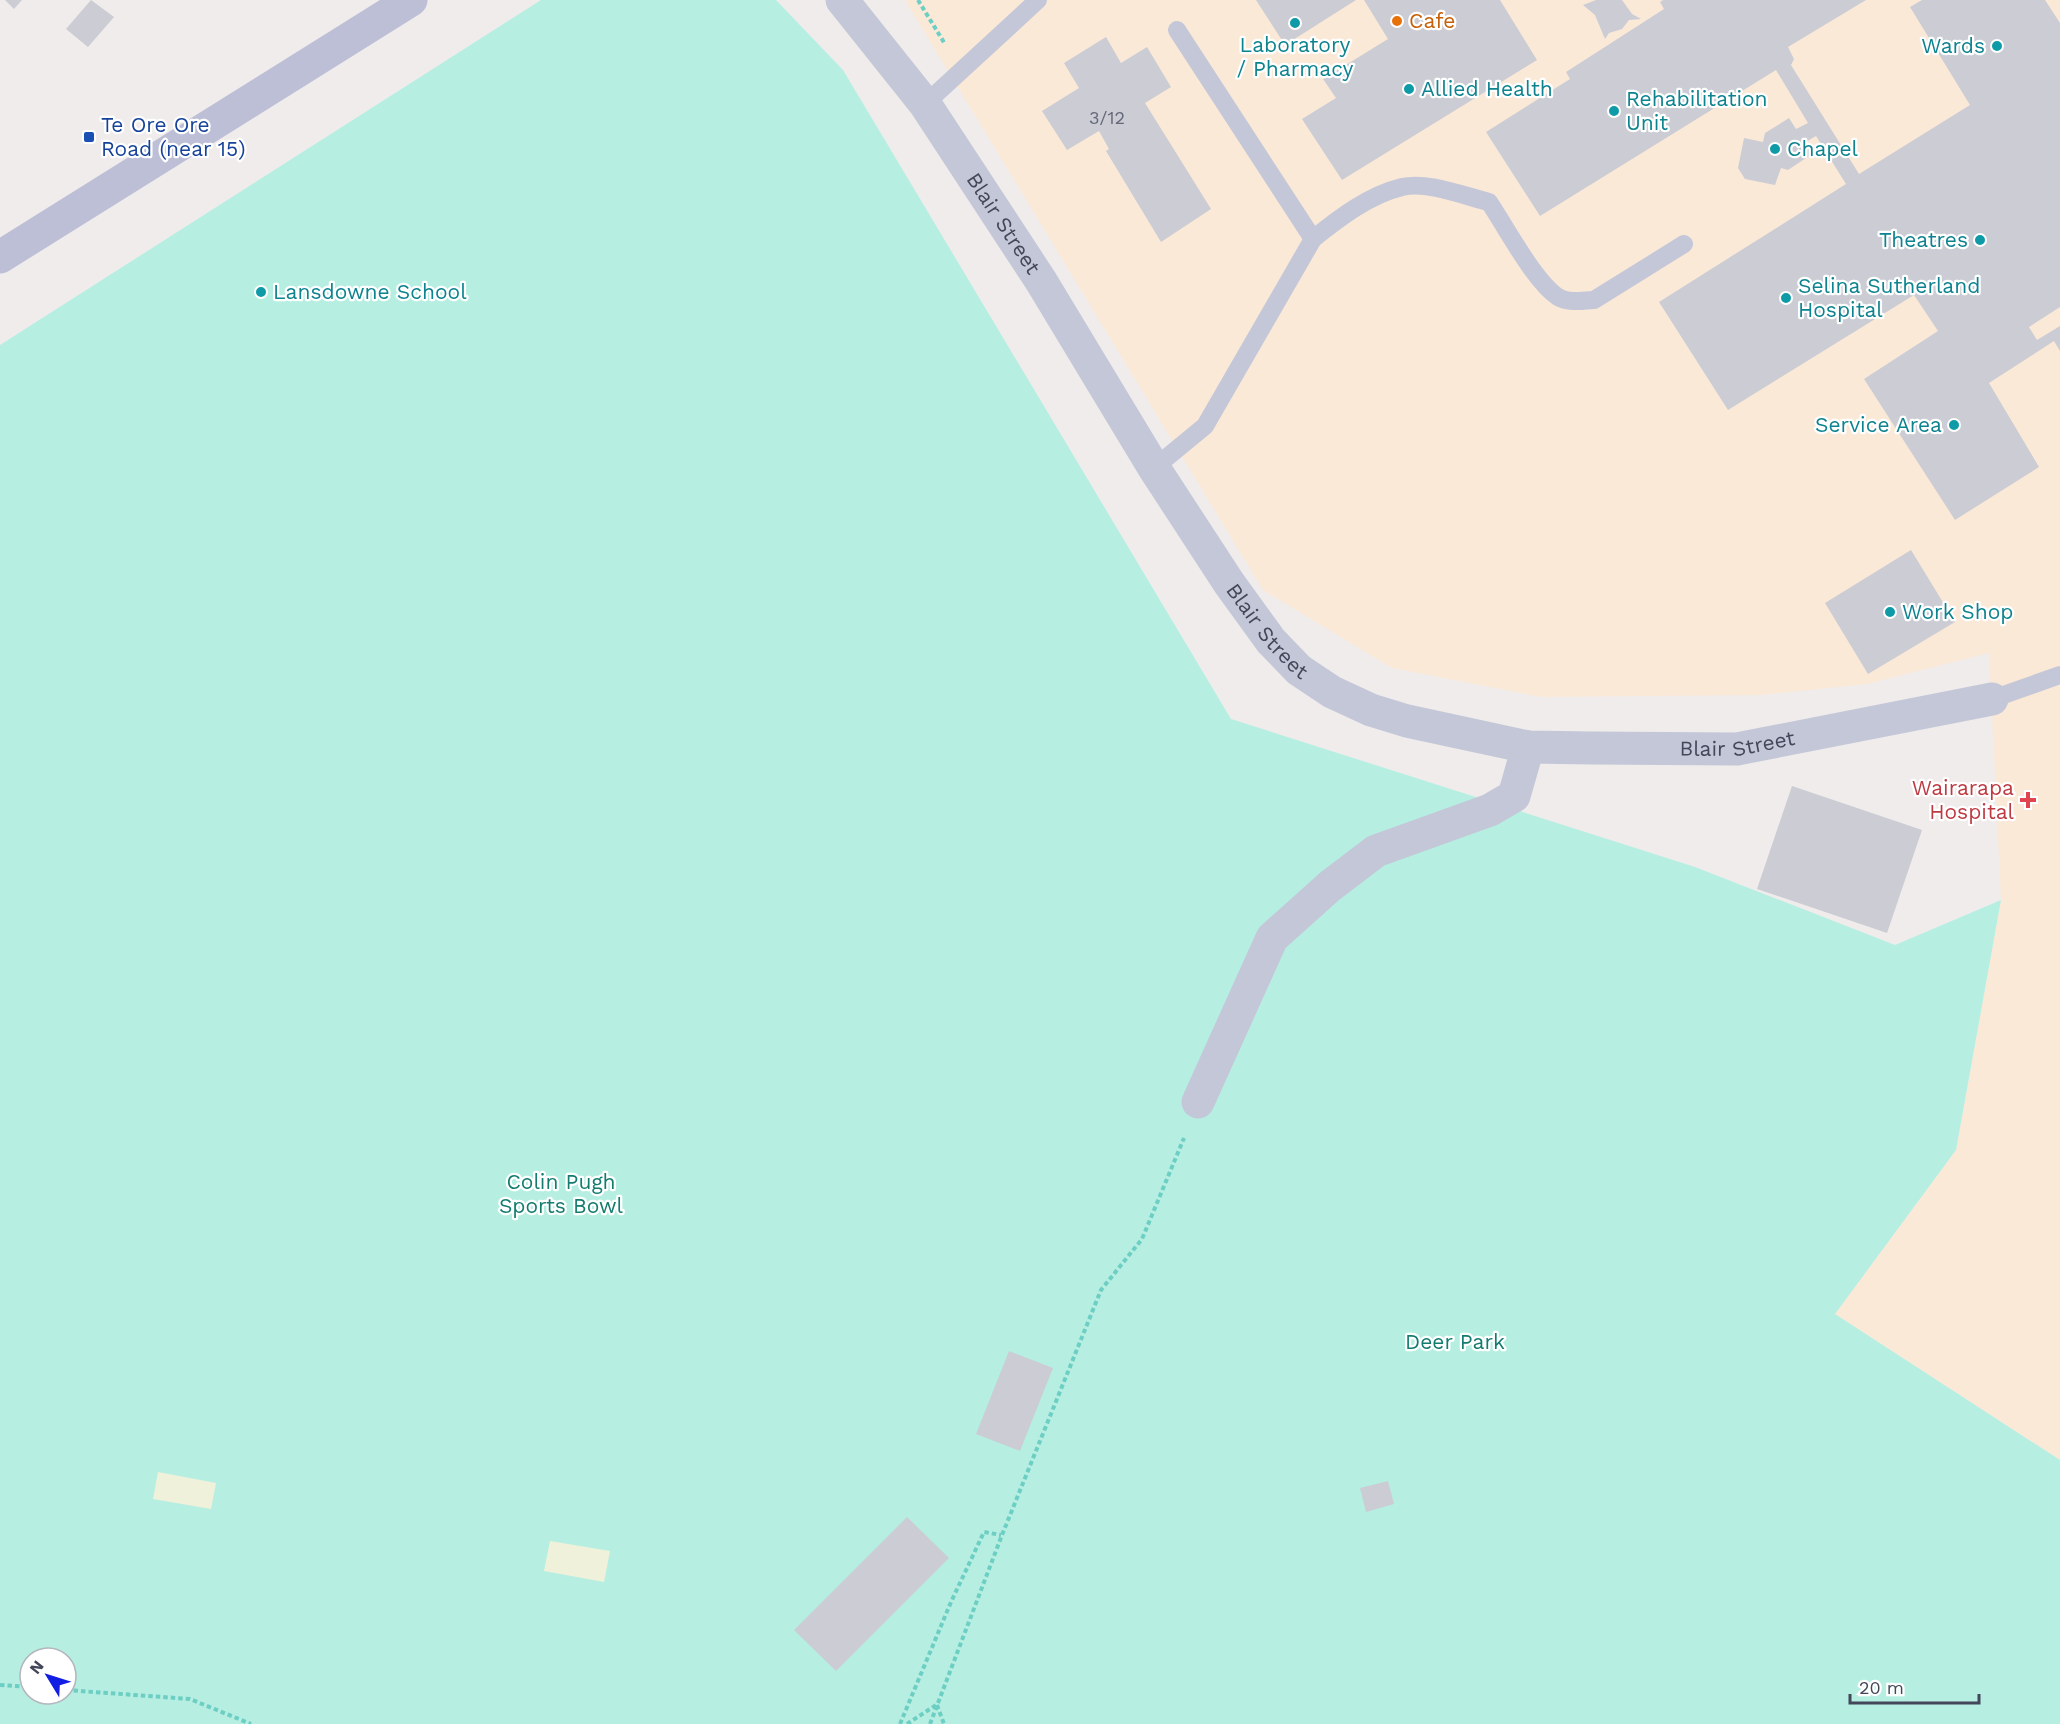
<svg xmlns="http://www.w3.org/2000/svg" width="2060" height="1724" viewBox="0 0 2060 1724" font-family="'Work Sans',sans-serif">
	<style>
		.medical { fill: #fbe9d8 }
		.green { fill: #b6efe2; fill-rule: evenodd }
		.sand { fill: #f0f1da }
		.building { fill: #cbccd4 }
		.lines { fill: none; stroke-linecap: round; stroke-linejoin: round }
		.path { stroke: #6dcec3; stroke-width: 4; stroke-dasharray: 4.5 3; stroke-linecap: butt }
		.lane { stroke: #c4c7d7; stroke-width: 18 }
		.street { stroke: #c4c7d7; stroke-width: 33 }
		.secondary { stroke: #bdbfd6; stroke-width: 33 }
		.food-dot { fill: #e8710a; stroke: #fff; stroke-width: 2 }
		.culture-dot { fill: #0f9aa8; stroke: #fff; stroke-width: 2 }
		.transit-dot { fill: #1a4fb4; stroke: #fff; stroke-width: 2 }
		.health-dot { fill: #e0444e; stroke: #fff; stroke-width: 2 }
		.labels { text-anchor: middle; stroke-width: 4.5; stroke-linejoin: round; paint-order: stroke }
		.number-label { font-size: 18px; fill: #656878 }
		.food-label { font-size: 21px; fill: #c56008; stroke: #fff; text-anchor: start }
		.culture-label { font-size: 21px; fill: #0d838f; stroke: #fff; text-anchor: start }
		.transit-label { font-size: 21px; fill: #164399; stroke: #fff; text-anchor: start }
		.street-label { font-size: 21px; fill: #434759; stroke: #fff }
		.health-label { font-size: 21px; fill: #be3a42; stroke: #fff; text-anchor: end }
		.park-label { font-size: 21px; fill: #137c6f; stroke: #fff }
	</style>
	<rect width="100%" height="100%" fill="#efeceb"/>
	<!-- medical -->
	<polygon class="medical" points="905,0 2060,0 2060,1460 1835,1314 1956,1150 2001,900 1989,653 1867,684 1761,695 1541,697 1392,668 1263,590"/>
	<!-- green -->
	<path class="green" d="M541,0H776L843,70L1231,719L1695,867L1895,945L2001,900L1956,1150L1835,1314L2060,1460V1724H0V345ZM30,1658H66V1694H30Z"/>
	<!-- sand -->
	<g class="sand">
		<polygon points="158,1472 216,1483 211,1509 153,1499"/>
		<polygon points="550,1541 610,1551 604,1582 544,1571"/>
	</g>
	<!-- building -->
	<g class="building">
		<polygon points="5,0 22,0 14,9"/>
		<polygon points="91,0 114,17 88,47 66,29"/>
		<polygon points="1256,0 1356,0 1285,45"/>
		<polygon points="1364,0 1500,0 1537,60 1342,180 1302,119 1336,98 1323,79 1388,39"/>
		<polygon points="1596,0 1622,0 1632,14 1641,19 1629,20 1622,29 1609,33 1605,39 1595,15 1583,5"/>
		<polygon points="1663,0 1866,0 1788,47 1794,59 1791,65 1859,174 1970,105 1910,7 1922,0 2045,0 2060,23 2060,307 2029,327 2037,340 2060,326 2060,351 2054,341 1989,383 2039,467 1955,520 1864,379 1938,331 1914,295 1728,410 1659,302 1846,184 1816,136 1804,143 1812,154 1788,170 1781,168 1775,185 1745,179 1738,168 1744,138 1763,142 1765,133 1789,118 1796,129 1808,123 1776,70 1540,216 1486,132 1570,79 1566,72 1664,9 1660,2"/>
		<polygon points="1106,37 1121,63 1147,47 1171,87 1145,103 1211,209 1161,242 1106,151 1109,149 1099,131 1067,150 1042,111 1079,88 1064,63"/>
		<polygon points="1911,550 1955,622 1868,674 1825,603"/>
		<polygon points="1792,786 1922,830 1887,933 1757,889"/>
		<polygon points="1009,1351 1053,1368 1020,1451 976,1434"/>
		<polygon points="1388,1481 1394,1504 1366,1512 1360,1488"/>
		<polygon points="907,1517 949,1558 836,1671 794,1630"/>
	</g>
	<g class="lines">
		<!-- path -->
		<g class="path">
			<polyline points="918,0 945,44"/>
			<polyline points="0,1685 30,1687"/>
			<polyline points="66,1690 190,1699 251,1724"/>
			<polyline points="937,1705 944,1724"/>
			<polyline points="900,1724 951,1602 984,1532 1001,1535"/>
			<polyline points="907,1724 936,1705"/>
			<polyline points="930,1724 1002,1535 1101,1290 1142,1239 1184,1138"/>
		</g>
		<!-- lane -->
		<g class="lane">
			<polyline points="1177,30 1313,239"/>
			<polyline points="925,104 1038,0"/>
			<path d="M1154,468L1205,426L1313,239C1339,218 1369,195 1402,187C1428,181 1464,196 1489,202C1506,227 1534,281 1558,297C1568,303 1582,301 1594,300L1684,244"/>
			<polyline points="1992,699 2060,675"/>
		</g>
		<!-- street -->
		<g class="street">
			<path id="s1" d="M842,0L925,104L1041,281L1154,468L1229,583L1271,641L1299,670L1332,692L1371,710L1407,721L1528,747L1592,748L1737,749L1992,699"/>
			<polyline points="1198,1102 1272,938 1330,886 1376,851 1490,810 1514,796 1528,747"/>
		</g>
		<!-- secondary -->
		<polyline class="secondary" points="0,257 411,0"/>
	</g>
	<!-- markers -->
	<circle class="food-dot" cx="1397" cy="21" r="6"/>
	<g class="culture-dot">
		<circle cx="1295" cy="23" r="6"/>
		<circle cx="1997" cy="46" r="6"/>
		<circle cx="1409" cy="89" r="6"/>
		<circle cx="1614" cy="111" r="6"/>
		<circle cx="1775" cy="149" r="6"/>
		<circle cx="1980" cy="240" r="6"/>
		<circle cx="261" cy="292" r="6"/>
		<circle cx="1786" cy="298" r="6"/>
		<circle cx="1954" cy="425" r="6"/>
		<circle cx="1890" cy="612" r="6"/>
	</g>
	<rect class="transit-dot" x="83" y="131" width="12" height="12" rx="3"/>
	<path class="health-dot" d="M2025 791h6v6h6v6h-6v6h-6v-6h-6v-6h6z"/>
	<g class="labels">
		<!-- number labels -->
		<g class="number-label">
			<text x="1107" y="124">3/12</text>
		</g>
		<!-- food labels -->
		<g class="food-label">
			<text x="1409" y="28">Cafe</text>
		</g>
		<!-- culture labels -->
		<g class="culture-label">
			<text x="1295" y="52" text-anchor="middle">Laboratory<tspan x="1295" dy="24">/ Pharmacy</tspan></text>
			<text x="1985" y="53" text-anchor="end">Wards</text>
			<text x="1421" y="96">Allied Health</text>
			<text x="1626" y="106">Rehabilitation<tspan x="1626" dy="24">Unit</tspan></text>
			<text x="1787" y="156">Chapel</text>
			<text x="1968" y="247" text-anchor="end">Theatres</text>
			<text x="1798" y="293">Selina Sutherland<tspan x="1798" dy="24">Hospital</tspan></text>
			<text x="273" y="299">Lansdowne School</text>
			<text x="1942" y="432" text-anchor="end">Service Area</text>
			<text x="1902" y="619">Work Shop</text>
		</g>
		<!-- transit labels -->
		<g class="transit-label">
			<text x="101" y="132">Te Ore Ore<tspan x="101" dy="24">Road (near 15)</tspan></text>
		</g>
		<!-- street labels -->
		<g class="street-label">
			<text dy="7" stroke="none"><textPath href="#s1" startOffset="276">Blair Street</textPath></text>
			<text dy="7" stroke="none"><textPath href="#s1" startOffset="762">Blair Street</textPath></text>
			<text dy="7" stroke="none"><textPath href="#s1" startOffset="1266">Blair Street</textPath></text>
		</g>
		<!-- health labels -->
		<g class="health-label">
			<text x="2014" y="795">Wairarapa<tspan x="2014" dy="24">Hospital</tspan></text>
		</g>
		<!-- park labels -->
		<g class="park-label">
			<text x="561" y="1189">Colin Pugh<tspan x="561" dy="24">Sports Bowl</tspan></text>
			<text x="1455" y="1349">Deer Park</text>
		</g>
	</g>
	<!-- north arrow -->
	<g transform="translate(48 1676) rotate(308)"><circle r="28" fill="#ffffff" stroke="#b4b5bd" stroke-width="1.5"/>
	<path d="M0-4.5L10 22L0 15L-10 22Z" fill="#121ee2"/>
	<text y="-9" font-size="16" font-weight="bold" text-anchor="middle" fill="#434759">N</text>
	</g>
	<!-- scale -->
	<path d="M1850 1694v9h129v-9" fill="none" stroke="#434759" stroke-width="3"/>
	<text x="1859" y="1694" font-size="18" fill="#434759" stroke="#ffffff" stroke-width="4.5" paint-order="stroke">20 m</text>
</svg>
